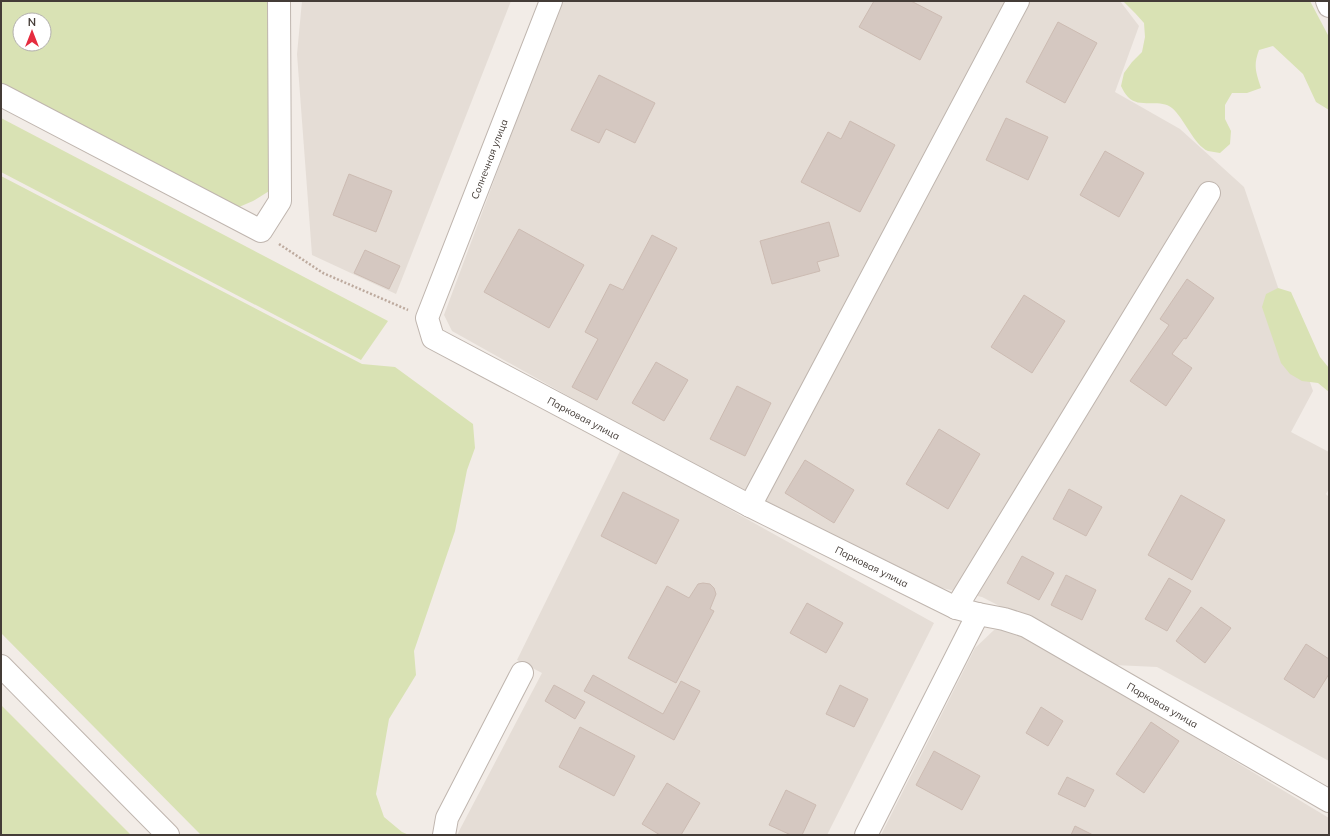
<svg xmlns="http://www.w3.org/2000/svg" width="1330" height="836" viewBox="0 0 1330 836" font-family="Mulish,sans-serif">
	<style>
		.residential { fill: #e5ddd6 }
		.green { fill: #d9e2b4; fill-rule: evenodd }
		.building { fill: #d5c8c1; stroke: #ccbbb2 }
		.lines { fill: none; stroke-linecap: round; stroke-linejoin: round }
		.minor-casing { stroke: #bfb5ae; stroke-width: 24 }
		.path { stroke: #bdaa9e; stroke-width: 2.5; stroke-dasharray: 2 2; stroke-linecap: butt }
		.minor { stroke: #fff; stroke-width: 22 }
		.labels { text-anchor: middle; stroke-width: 3; stroke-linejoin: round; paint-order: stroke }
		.street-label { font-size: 10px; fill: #443c37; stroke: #fff }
	</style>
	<rect width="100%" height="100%" fill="#f2ece7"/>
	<!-- residential -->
	<g class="residential">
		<polygon points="302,1 511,1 396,294 312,255 297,54"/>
		<polygon points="561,1 1120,1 1139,26 1115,92 1180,129 1244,187 1313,391 1291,432 1329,452 1329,489 1326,494 1329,497 1329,761 1157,667 1114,665 982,597 933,586 652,443 452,331 444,315"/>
		<polygon points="621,449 934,623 827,835 457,835 542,673 517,660"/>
		<polygon points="994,630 1017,630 1329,818 1329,835 881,835 975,648"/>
	</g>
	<!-- green -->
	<g class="green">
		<path d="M1,1H267L274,188L253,201L232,210L1,93ZM20,20H44V44H20Z"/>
		<path d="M1123,1H1310L1329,37V110L1316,102L1303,74L1273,46L1259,50C1253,66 1256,72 1261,88L1247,93H1232L1225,105V119L1231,131L1230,144L1220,153C1216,152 1212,152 1208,151C1194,145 1184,118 1172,108C1160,98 1139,109 1128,97C1125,94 1123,90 1121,86L1124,73L1132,62L1142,52L1145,37L1144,23L1135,13Z"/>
		<polygon points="1,118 388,321 361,360 1,172"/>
		<polygon points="1,176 362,364 395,367 473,424 475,448 467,470 455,531 414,651 416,675 389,719 376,794 384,817 402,832 409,835 201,835 1,633"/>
		<polygon points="1278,288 1291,292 1320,357 1329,368 1329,392 1318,383 1302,381 1290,374 1281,363 1262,307 1266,294"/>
		<polygon points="1,705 131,835 1,835"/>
	</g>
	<!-- building -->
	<g class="building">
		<polygon points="874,1 911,1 942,17 920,60 859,27"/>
		<polygon points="1058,22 1097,43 1065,103 1026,82"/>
		<polygon points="599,75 655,103 635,143 606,129 599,143 571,130"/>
		<polygon points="1006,118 1048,137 1028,180 986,160"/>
		<polygon points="850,121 895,145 860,212 801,182 828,132 841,139"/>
		<polygon points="1105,151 1144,173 1119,217 1080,195"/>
		<polygon points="349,174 392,191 376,232 333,215"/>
		<polygon points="829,222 839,256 817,262 820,271 772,284 760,241"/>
		<polygon points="519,229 584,265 549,328 484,292"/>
		<polygon points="652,235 677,248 597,400 572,387 598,339 585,332 610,284 623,290"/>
		<polygon points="365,250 400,266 389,289 354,273"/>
		<polygon points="1187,279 1214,298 1186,339 1184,338 1172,354 1192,368 1166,406 1130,381 1169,325 1160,319"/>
		<polygon points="1024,295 1065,321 1032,373 991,347"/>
		<polygon points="656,362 688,380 664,421 632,403"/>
		<polygon points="737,386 771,403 745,456 710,439"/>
		<polygon points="939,429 980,454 948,509 906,484"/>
		<polygon points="805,460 854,490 834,523 785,493"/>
		<polygon points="1069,489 1102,507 1086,536 1053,519"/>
		<polygon points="623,492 679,520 656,564 601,536"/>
		<polygon points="1181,495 1225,520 1192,580 1148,555"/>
		<polygon points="1022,556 1054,573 1039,600 1007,583"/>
		<polygon points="1066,575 1096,590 1082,620 1051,605"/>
		<polygon points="1169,578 1191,591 1167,631 1145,619"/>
		<polygon points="703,583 710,584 714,588 716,594 710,609 714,611 676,683 628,658 667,586 689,598 698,584"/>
		<polygon points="807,603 843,623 826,653 790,633"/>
		<polygon points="1201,607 1231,628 1205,663 1176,641"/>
		<polygon points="1306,644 1329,659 1329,674 1314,698 1284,679"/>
		<polygon points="593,675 663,714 681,681 700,691 674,740 584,691"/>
		<polygon points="554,685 585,702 575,719 545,701"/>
		<polygon points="840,685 868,699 854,727 826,714"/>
		<polygon points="1041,707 1063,721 1048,746 1026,733"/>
		<polygon points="1151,722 1179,741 1144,793 1116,774"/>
		<polygon points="580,727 635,756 614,796 559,767"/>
		<polygon points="934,751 980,776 962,810 916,785"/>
		<polygon points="1067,777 1094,790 1085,807 1058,794"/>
		<polygon points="667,783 700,803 681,835 660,835 642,824"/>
		<polygon points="786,790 816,805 802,835 791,835 769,825"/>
		<polygon points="1075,826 1093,835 1071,835"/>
	</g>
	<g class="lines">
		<defs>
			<g id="minor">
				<path id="s1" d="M551,1L427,318L433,338L750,506L956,608L978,614L1004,619L1026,626L1329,801"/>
				<polyline points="1327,1 1329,6"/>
				<polyline points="1,95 261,231 280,201 279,1"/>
				<polyline points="750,506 1018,1"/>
				<polyline points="956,608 1209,193"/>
				<polyline points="1,666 168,835"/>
				<polyline points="444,835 447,818 522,673"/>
				<polyline points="866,835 978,614"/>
			</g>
		</defs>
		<!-- minor casing -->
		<use href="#minor" class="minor-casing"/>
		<!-- path -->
		<polyline class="path" points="279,244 323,273 408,310"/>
		<!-- minor -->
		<use href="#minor" class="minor"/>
	</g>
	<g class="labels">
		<!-- street labels -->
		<g class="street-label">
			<text transform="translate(489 159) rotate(-69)" y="4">Солнечная улица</text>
			<text dy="4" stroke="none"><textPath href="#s1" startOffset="532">Парковая улица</textPath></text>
			<text dy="4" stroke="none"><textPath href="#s1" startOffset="856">Парковая улица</textPath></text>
			<text dy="4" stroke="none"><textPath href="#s1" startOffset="1180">Парковая улица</textPath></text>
		</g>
	</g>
	<!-- border -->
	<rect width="1330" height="836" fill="none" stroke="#443c37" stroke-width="4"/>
	<!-- north arrow -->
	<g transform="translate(32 32)"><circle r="19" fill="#ffffff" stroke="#b4b1af"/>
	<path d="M0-3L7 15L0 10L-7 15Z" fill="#e52c3f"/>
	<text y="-6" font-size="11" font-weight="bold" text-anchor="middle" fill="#443c37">N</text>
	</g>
</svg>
